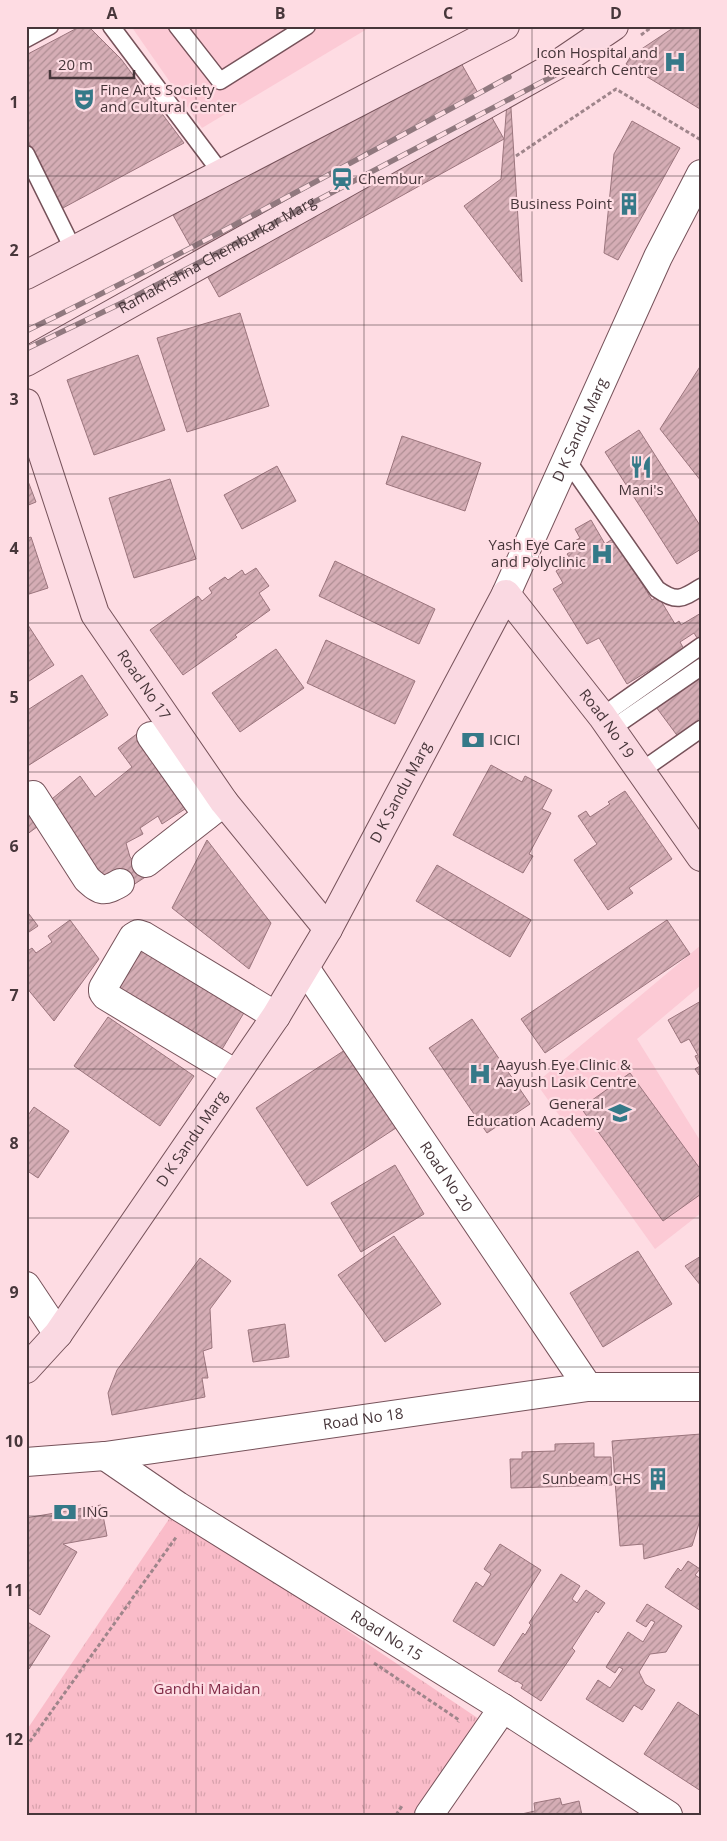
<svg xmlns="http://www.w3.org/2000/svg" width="727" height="1841" viewBox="0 0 727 1841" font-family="'Open Sans',sans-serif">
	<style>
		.built { fill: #fccad5 }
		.grass { fill: url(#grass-tufts) }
		.building { fill: url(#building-hatch); stroke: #9b757d }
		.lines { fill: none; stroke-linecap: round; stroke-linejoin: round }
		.service-casing { stroke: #76525a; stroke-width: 19 }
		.minor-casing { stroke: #76525a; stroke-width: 30 }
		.tertiary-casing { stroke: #76525a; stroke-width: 30 }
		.secondary-casing { stroke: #76525a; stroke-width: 30 }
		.path { stroke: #9f858b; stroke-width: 3; stroke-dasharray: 4 2.5; stroke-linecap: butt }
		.service { stroke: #fff; stroke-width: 16 }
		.minor { stroke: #fff; stroke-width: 28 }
		.tertiary { stroke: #fff; stroke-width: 28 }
		.secondary { stroke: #fad9e2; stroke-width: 28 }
		.rail-casing { stroke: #91797f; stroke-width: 5.5 }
		.rail { stroke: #fedce3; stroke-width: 4; stroke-dasharray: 11; stroke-linecap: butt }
		.grid { fill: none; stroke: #47363a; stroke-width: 1; stroke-opacity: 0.55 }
		.labels { text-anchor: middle; stroke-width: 4.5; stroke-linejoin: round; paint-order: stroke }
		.poi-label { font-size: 15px; fill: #47363a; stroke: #fedce3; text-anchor: end }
		.street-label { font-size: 15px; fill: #47363a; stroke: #fedce3 }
		.park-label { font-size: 15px; fill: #802a46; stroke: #fedce3 }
		.neatline { fill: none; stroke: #47363a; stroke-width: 2 }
		.grid-label { font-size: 16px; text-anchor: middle; font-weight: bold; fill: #47363a }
	</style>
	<defs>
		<pattern id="grass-tufts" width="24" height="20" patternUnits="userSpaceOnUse" patternTransform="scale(1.25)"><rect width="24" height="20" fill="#fabcc9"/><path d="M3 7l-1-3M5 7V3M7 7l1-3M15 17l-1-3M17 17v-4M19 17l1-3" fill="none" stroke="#d8a2ad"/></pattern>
		<pattern id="building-hatch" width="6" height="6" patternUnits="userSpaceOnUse" patternTransform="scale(1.25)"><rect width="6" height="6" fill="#d5adb5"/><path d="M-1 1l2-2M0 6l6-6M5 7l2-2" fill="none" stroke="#af8e94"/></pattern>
	</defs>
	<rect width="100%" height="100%" fill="#fedce3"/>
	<!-- built -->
	<g class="built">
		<polygon points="131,26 372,26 202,128"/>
		<polygon points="701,945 701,985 637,1039 701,1142 701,1213 655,1249 536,1083"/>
	</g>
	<!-- grass -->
	<polygon class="grass" points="173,1513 479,1719 415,1815 26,1815 26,1731"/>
	<!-- building -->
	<g class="building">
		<polygon points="81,26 88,26 121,59 184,143 61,209 26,137 26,55"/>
		<polygon points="676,26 701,26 700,109 626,64 631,56"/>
		<polygon points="457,56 504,139 219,297 173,215"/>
		<polygon points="509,77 522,282 464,206 501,179"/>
		<polygon points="632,121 680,148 618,260 604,253 614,154"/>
		<polygon points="240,313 269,406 187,432 157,338"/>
		<polygon points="138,355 165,430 94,455 67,380"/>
		<polygon points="701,365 701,481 660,429"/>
		<polygon points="639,430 701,527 701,549 677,564 605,452"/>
		<polygon points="402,436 481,463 465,511 386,484"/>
		<polygon points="277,466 296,501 242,529 224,495"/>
		<polygon points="26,476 36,502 26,506"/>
		<polygon points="170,479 196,559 134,578 109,498"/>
		<polygon points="591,520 605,544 614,538 652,600 658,596 675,624 679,621 681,625 701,613 701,639 699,641 694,633 680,642 684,649 627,684 599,638 587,644 553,589 563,583 556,571 572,561 567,554 575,549 571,543 580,538 575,529"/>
		<polygon points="31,537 48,588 26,595 26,539"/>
		<polygon points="335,561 435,609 419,644 319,596"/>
		<polygon points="256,568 269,586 259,593 270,610 235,635 237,637 183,675 150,630 198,596 202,601 212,593 209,588 225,577 228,580 242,570 245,575"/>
		<polygon points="26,622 54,665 26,683"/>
		<polygon points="326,640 415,681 395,724 307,683"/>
		<polygon points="276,649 304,688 240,732 212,693"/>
		<polygon points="82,675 108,715 26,767 26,711"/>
		<polygon points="701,675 701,723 679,738 656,707"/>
		<polygon points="142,730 194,803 162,824 158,816 140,828 143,834 126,843 130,857 147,876 130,887 102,884 47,803 80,776 95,797 132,767 118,748"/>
		<polygon points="491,765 522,782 525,776 552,790 542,809 551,813 529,854 533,856 523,873 453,835"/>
		<polygon points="625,791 672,859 629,888 633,893 608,910 574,860 597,844 578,816 586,811 590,817 610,804 608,802"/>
		<polygon points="26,804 41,824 26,835"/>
		<polygon points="207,840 271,923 249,969 172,908"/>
		<polygon points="437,865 531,920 510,957 416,901"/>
		<polygon points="26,910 38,926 26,934"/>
		<polygon points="70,920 99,959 54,1021 26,987 26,952 32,948 36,953 52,942 48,936"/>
		<polygon points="667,920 690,954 545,1053 521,1019"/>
		<polygon points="140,941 248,1006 218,1056 110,991"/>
		<polygon points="701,1001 701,1074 699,1075 695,1069 700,1066 695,1056 698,1055 689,1039 681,1043 668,1020"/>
		<polygon points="108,1017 194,1076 160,1126 74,1066"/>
		<polygon points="472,1019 530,1104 487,1133 429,1048"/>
		<polygon points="348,1048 399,1126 307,1186 256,1108"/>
		<polygon points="630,1073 701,1170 701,1194 663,1221 581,1108"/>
		<polygon points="34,1107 69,1131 38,1178 26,1170 26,1118"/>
		<polygon points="395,1165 424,1214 361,1252 331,1203"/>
		<polygon points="394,1236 441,1304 385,1342 338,1275"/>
		<polygon points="638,1251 672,1304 603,1347 570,1293"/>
		<polygon points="701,1256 701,1286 685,1266"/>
		<polygon points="200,1258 231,1281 210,1309 212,1348 203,1351 208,1378 202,1378 205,1397 112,1415 108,1393 117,1370"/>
		<polygon points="285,1324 289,1357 253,1362 248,1330"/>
		<polygon points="701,1434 701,1517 692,1546 644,1559 643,1544 620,1546 612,1441"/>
		<polygon points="594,1443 594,1457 611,1457 612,1485 511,1488 510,1459 522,1459 522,1452 555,1451 555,1444"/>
		<polygon points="101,1505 107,1536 63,1544 77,1552 40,1615 26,1606 26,1518"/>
		<polygon points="500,1544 541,1570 494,1646 453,1621 476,1582 483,1587 491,1574 484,1569"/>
		<polygon points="688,1561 700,1569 695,1575 701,1579 701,1611 665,1587 678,1568 681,1571"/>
		<polygon points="561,1574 580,1586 572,1599 577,1603 586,1590 605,1603 598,1613 596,1611 572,1648 575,1651 541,1701 521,1688 523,1685 517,1681 516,1682 498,1671 523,1633 525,1635 531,1625 529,1623"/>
		<polygon points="647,1604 682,1626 666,1652 650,1654 639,1672 645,1684 655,1690 642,1710 634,1705 623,1722 586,1699 598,1680 610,1688 623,1669 619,1667 615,1673 606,1667 628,1632 643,1642 655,1622 651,1620 646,1627 636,1621"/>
		<polygon points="26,1621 50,1636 29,1669 26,1667"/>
		<polygon points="678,1702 701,1717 701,1791 644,1754"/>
		<polygon points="560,1798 562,1805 579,1801 582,1815 517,1815 535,1811 534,1803"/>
	</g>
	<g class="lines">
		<defs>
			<g id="service">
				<polyline points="111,26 222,174"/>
				<polyline points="177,26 220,81 307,26"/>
				<polyline points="26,39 50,26"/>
				<polyline points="26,154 74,251"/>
				<path d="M567,460L657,589C677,603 682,599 701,587"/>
				<polyline points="602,716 701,646"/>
				<polyline points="611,729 701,667"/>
				<polyline points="641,771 701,729"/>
			</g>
			<g id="minor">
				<polyline points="151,736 207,815"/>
				<path d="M33,795L87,879C101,892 104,892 120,883"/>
				<polyline points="146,863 224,802"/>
				<path id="s1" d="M305,968L588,1387"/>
				<polyline points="236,1074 106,996 103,992 103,988 133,937 138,934 144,936 276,1016"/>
				<polyline points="26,1286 58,1334"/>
				<path id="s2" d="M105,1456L178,1506L503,1708L668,1815"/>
				<polyline points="429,1815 503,1708"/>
			</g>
			<g id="tertiary">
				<path id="s3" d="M506,594L658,257L701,174"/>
				<path id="s4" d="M26,1462L105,1456L588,1387H701"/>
			</g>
			<g id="secondary">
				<polyline points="26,275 505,26"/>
				<path id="s5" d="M26,362L555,66L614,26"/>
				<path id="s6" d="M26,403L95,614L224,802L328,929"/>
				<path id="s7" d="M26,1369L58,1334L276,1016L328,929L506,594L602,716L701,857"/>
			</g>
		</defs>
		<!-- service casing -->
		<use href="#service" class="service-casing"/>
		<!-- minor casing -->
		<use href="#minor" class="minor-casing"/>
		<!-- tertiary casing -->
		<use href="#tertiary" class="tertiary-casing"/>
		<!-- secondary casing -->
		<use href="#secondary" class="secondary-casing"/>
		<!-- path -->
		<g class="path">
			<polyline points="641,35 653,26"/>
			<polyline points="516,156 616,89 701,140"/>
			<polyline points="374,1663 459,1720 458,1722"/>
			<polyline points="26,1747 177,1536"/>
			<polyline points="396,1815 402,1806"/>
		</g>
		<!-- service -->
		<use href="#service" class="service"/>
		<!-- minor -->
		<use href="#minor" class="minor"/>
		<!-- tertiary -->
		<use href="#tertiary" class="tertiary"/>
		<!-- secondary -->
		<use href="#secondary" class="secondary"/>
		<defs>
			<g id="rail">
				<path d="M26,331C190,251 349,164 509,77"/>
				<polyline points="26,349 128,300 557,74"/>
			</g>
		</defs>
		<!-- rail casing -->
		<use href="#rail" class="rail-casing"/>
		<!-- rail -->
		<use href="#rail" class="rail"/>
	</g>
	<!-- grid -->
	<path class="grid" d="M196,26V1815M364,26V1815M532,26V1815M26,176H701M26,325H701M26,474H701M26,623H701M26,772H701M26,920H701M26,1069H701M26,1218H701M26,1367H701M26,1516H701M26,1665H701"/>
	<!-- icons -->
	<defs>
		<symbol id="hospital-bare" viewBox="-9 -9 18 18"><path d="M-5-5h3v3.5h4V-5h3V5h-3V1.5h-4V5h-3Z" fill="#357988" stroke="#fedce3" stroke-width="2.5" paint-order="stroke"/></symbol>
		<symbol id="theatre-bare" viewBox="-9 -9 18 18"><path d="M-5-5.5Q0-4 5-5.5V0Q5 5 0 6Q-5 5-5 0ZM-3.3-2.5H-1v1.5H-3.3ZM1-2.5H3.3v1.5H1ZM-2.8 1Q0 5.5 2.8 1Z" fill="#357988" stroke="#fedce3" stroke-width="2.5" paint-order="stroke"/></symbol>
		<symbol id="station-bare" viewBox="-9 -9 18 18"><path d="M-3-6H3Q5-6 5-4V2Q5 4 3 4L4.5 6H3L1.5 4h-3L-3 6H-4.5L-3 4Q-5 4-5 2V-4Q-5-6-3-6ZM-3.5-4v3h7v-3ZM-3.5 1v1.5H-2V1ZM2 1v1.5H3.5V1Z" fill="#357988" stroke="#fedce3" stroke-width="2.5" paint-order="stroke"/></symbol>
		<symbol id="building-bare" viewBox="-9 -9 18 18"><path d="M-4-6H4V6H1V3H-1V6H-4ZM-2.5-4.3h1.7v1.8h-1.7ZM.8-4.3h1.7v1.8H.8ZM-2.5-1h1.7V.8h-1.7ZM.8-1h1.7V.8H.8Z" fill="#357988" stroke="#fedce3" stroke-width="2.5" paint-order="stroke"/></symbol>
		<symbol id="restaurant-bare" viewBox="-9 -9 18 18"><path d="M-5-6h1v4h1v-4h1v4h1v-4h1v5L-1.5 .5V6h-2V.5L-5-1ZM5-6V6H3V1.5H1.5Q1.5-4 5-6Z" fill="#357988" stroke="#fedce3" stroke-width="2.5" paint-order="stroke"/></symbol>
		<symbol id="bank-bare" viewBox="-9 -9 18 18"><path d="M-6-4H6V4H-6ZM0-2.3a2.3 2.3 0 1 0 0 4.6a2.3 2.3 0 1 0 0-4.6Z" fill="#357988" stroke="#fedce3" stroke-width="2.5" paint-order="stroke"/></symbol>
		<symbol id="school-bare" viewBox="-9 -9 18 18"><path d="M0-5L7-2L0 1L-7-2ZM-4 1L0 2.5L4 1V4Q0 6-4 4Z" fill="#357988" stroke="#fedce3" stroke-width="2.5" paint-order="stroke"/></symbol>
	</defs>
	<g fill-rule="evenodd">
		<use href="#hospital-bare" x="659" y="46" width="32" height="32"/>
		<use href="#theatre-bare" x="68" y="83" width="32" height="32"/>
		<use href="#station-bare" x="326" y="163" width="32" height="32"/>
		<use href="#building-bare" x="613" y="188" width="32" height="32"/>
		<use href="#restaurant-bare" x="625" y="451" width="32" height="32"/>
		<use href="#hospital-bare" x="586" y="538" width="32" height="32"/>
		<use href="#bank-bare" x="457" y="724" width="32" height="32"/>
		<use href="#hospital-bare" x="464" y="1058" width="32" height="32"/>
		<use href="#school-bare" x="604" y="1097" width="32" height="32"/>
		<use href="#building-bare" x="642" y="1463" width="32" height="32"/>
		<use href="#bank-bare" x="49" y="1496" width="32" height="32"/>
	</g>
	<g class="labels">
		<!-- poi labels -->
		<g class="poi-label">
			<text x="658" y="58">Icon Hospital and<tspan x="658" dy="17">Research Centre</tspan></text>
			<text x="100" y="95" text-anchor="start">Fine Arts Society<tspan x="100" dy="17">and Cultural Center</tspan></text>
			<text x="358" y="184" text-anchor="start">Chembur</text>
			<text x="612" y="209">Business Point</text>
			<text x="641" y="495" text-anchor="middle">Mani's</text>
			<text x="586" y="550">Yash Eye Care<tspan x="586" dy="17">and Polyclinic</tspan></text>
			<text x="489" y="745" text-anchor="start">ICICI</text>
			<text x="496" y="1070" text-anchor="start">Aayush Eye Clinic &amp;<tspan x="496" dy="17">Aayush Lasik Centre</tspan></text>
			<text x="604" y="1109">General<tspan x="604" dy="17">Education Academy</tspan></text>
			<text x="641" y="1484">Sunbeam CHS</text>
			<text x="82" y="1517" text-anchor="start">ING</text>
		</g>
		<!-- street labels -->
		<g class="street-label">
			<text dy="5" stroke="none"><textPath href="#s5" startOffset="219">Ramakrishna Chemburkar Marg</textPath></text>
			<text dy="5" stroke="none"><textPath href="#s3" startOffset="180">D K Sandu Marg</textPath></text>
			<text dy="5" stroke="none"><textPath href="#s6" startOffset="308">Road No 17</textPath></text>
			<text dy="5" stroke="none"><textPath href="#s7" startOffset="1078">Road No 19</textPath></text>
			<text dy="5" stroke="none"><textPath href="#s7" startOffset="689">D K Sandu Marg</textPath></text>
			<text dy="5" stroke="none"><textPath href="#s7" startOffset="284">D K Sandu Marg</textPath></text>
			<text dy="5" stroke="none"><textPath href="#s1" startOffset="252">Road No 20</textPath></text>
			<text dy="5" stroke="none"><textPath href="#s4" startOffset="340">Road No 18</textPath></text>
			<text dy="5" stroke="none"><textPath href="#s2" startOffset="334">Road No.15</textPath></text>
		</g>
		<!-- park labels -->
		<g class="park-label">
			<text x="207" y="1694">Gandhi Maidan</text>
		</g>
	</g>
	<!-- border -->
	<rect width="727" height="1841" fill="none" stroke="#fedce3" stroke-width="55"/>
	<!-- scale -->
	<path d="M50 70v8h84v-8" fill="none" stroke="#47363a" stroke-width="2.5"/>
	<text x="58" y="70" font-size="15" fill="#47363a" stroke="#fedce3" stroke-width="4" paint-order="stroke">20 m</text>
	<rect x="28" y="28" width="672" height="1786" class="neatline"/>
	<g class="grid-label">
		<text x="112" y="19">A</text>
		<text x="280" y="19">B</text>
		<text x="448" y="19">C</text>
		<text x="616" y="19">D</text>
		<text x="14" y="108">1</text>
		<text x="14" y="256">2</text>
		<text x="14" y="405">3</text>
		<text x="14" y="554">4</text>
		<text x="14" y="703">5</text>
		<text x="14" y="852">6</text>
		<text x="14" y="1001">7</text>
		<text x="14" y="1149">8</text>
		<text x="14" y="1298">9</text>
		<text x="14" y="1447">10</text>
		<text x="14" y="1596">11</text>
		<text x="14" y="1745">12</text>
	</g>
</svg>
